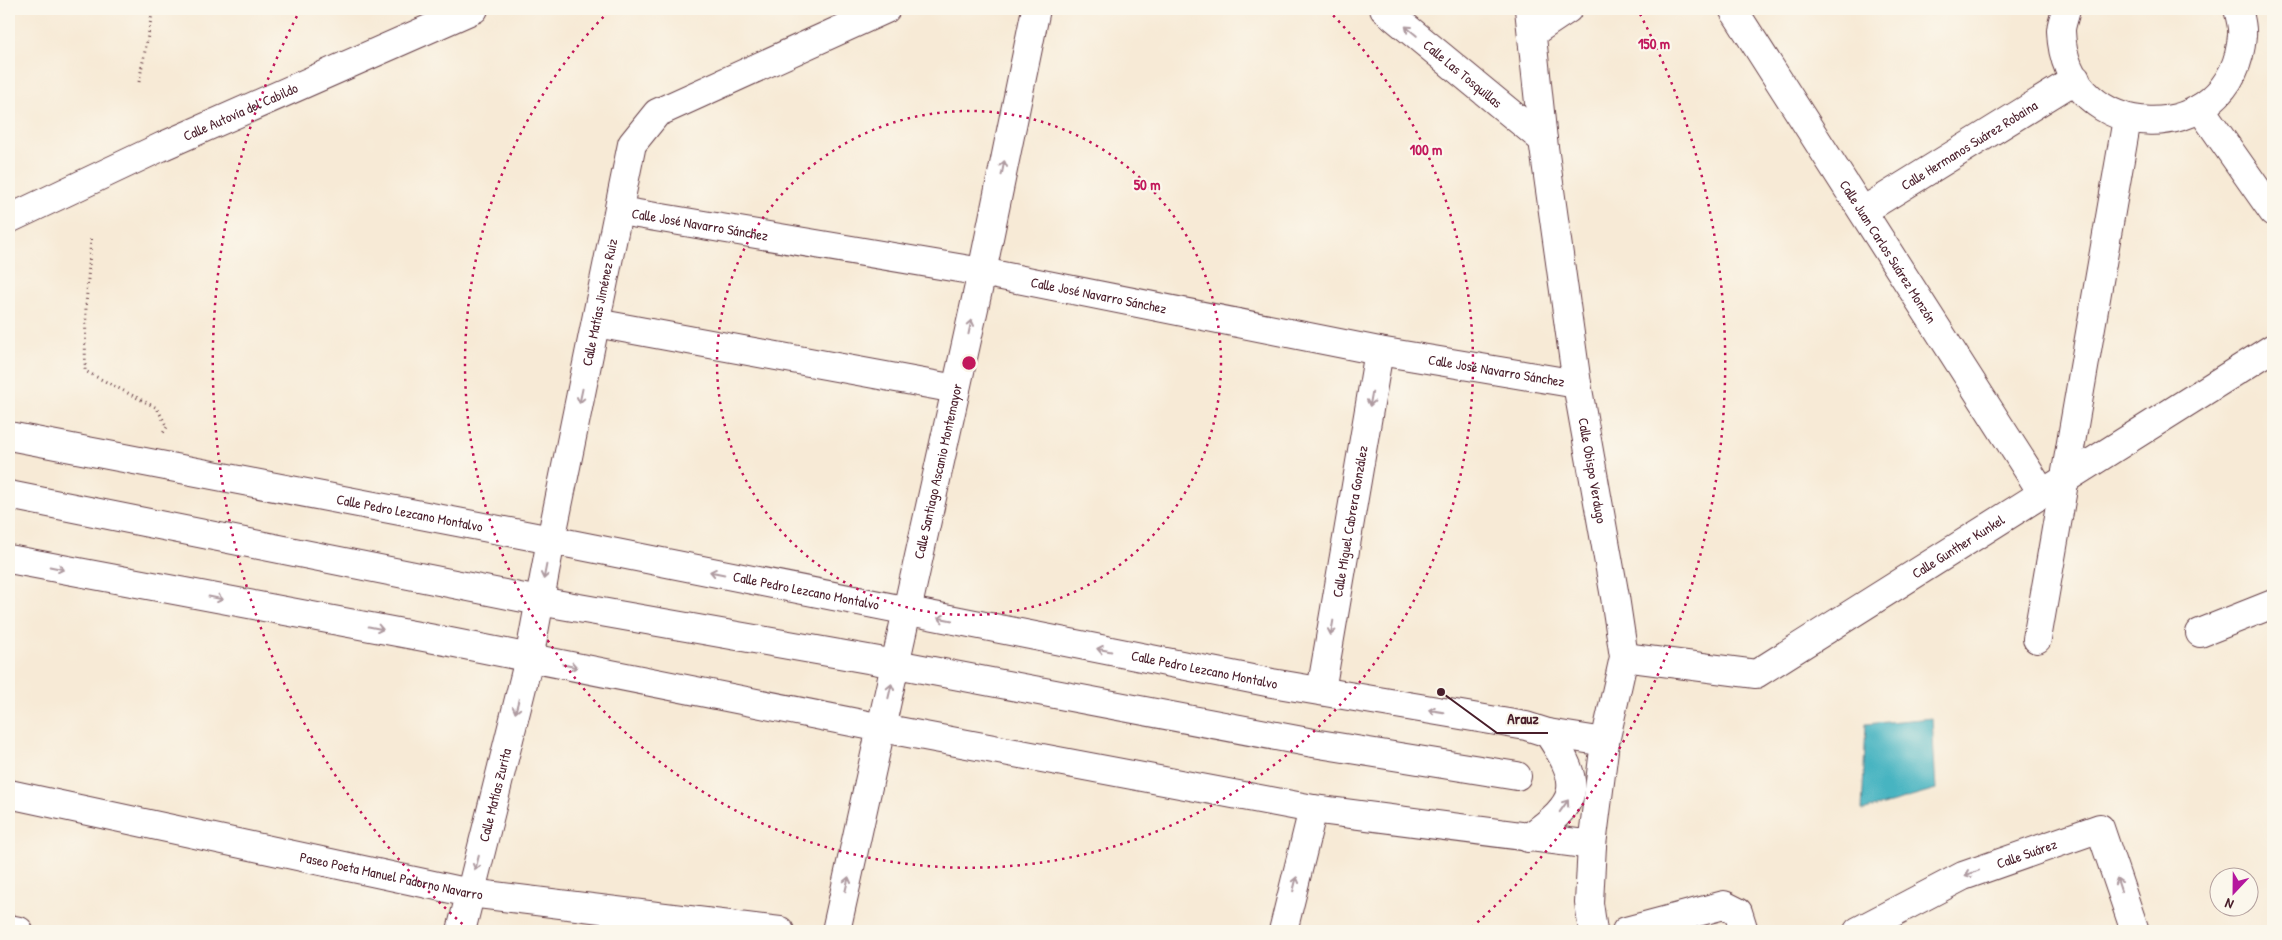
<svg xmlns="http://www.w3.org/2000/svg" width="2282" height="940" viewBox="0 0 2282 940" font-family="'Patrick Hand',sans-serif">
	<style>
		.water { fill: #46b4c1; stroke: #486a76 }
		.lines { fill: none; stroke-linecap: round; stroke-linejoin: round }
		.minor-casing { stroke: #643d45; stroke-width: 30 }
		.major-casing { stroke: #643d45; stroke-width: 30 }
		.path { stroke: #643d45; stroke-width: 3; stroke-dasharray: 1 4; stroke-linecap: butt }
		.minor { stroke: #fff; stroke-width: 28 }
		.major { stroke: #fff; stroke-width: 28 }
		.oneway { stroke: #ae9aa0 }
		.ring { fill: none; stroke: #c2185b; stroke-width: 2.5; stroke-dasharray: 2.5 5 }
		.labels { text-anchor: middle; stroke-width: 4.5; stroke-linejoin: round; paint-order: stroke }
		.street-label { font-size: 14px; fill: #4a1f2b; stroke: #fbf7ec }
		.centre { fill: #c2185b; stroke: #fbf7ec; stroke-width: 2.5 }
		.ring-label { font-size: 15px; text-anchor: middle; font-weight: bold; fill: #c2185b; stroke: #fbf7ec; stroke-width: 4.5; stroke-linejoin: round; paint-order: stroke }
		.leader { fill: none; stroke: #4a1f2b; stroke-width: 2 }
		.callout-dot { fill: #4a1f2b; stroke: #fbf7ec; stroke-width: 2 }
		.callout-label { font-size: 15px; text-anchor: middle; font-weight: bold; fill: #4a1f2b; stroke: #fbf7ec; stroke-width: 4.5; stroke-linejoin: round; paint-order: stroke }
	</style>
	<rect width="100%" height="100%" fill="#fbf7ec"/>
	<filter id="ink" filterUnits="userSpaceOnUse"><feTurbulence type="fractalNoise" baseFrequency=".02" numOctaves="2"/><feDisplacementMap in="SourceGraphic" scale="10" xChannelSelector="R" yChannelSelector="G"/><feConvolveMatrix kernelMatrix="1 2 1 2 8 2 1 2 1" color-interpolation-filters="sRGB"/></filter>
	<filter id="wash" filterUnits="userSpaceOnUse"><feTurbulence type="fractalNoise" baseFrequency=".0096" numOctaves="4" result="noise"/><feDisplacementMap in="SourceGraphic" scale="20" xChannelSelector="R" yChannelSelector="G"/><feGaussianBlur stdDeviation="1.12" result="paint"/><feColorMatrix in="noise" values="0 0 0 0 0 0 0 0 0 0 0 0 0 0 0 0 0 1.4 0 .05"/><feComposite in="paint" operator="in"/></filter>
	<g filter="url(#wash)">
		<rect width="100%" height="100%" fill="#f7ead6"/>
		<!-- water -->
		<polygon class="water" points="1932,718 1936,790 1862,811 1866,724"/>
	</g>
	<g filter="url(#ink)">
		<g class="lines">
			<defs>
				<g id="minor">
					<path id="s1" d="M1384,9L1543,140"/>
					<path id="s2" d="M1529,9L1543,140L1577,384L1615,597L1624,657L1605,742L1592,845L1589,903L1593,931"/>
					<path id="s3" d="M1733,9L2043,494"/>
					<path d="M2066,9C2065,16 2061,24 2061,31C2065,148 2234,152 2242,35C2243,27 2240,17 2238,9"/>
					<polyline points="1532,33 1568,9"/>
					<polyline points="2200,108 2273,212"/>
					<path id="s4" d="M620,211L982,272L1379,351L1577,384"/>
					<path id="s5" d="M1863,211L2076,79"/>
					<polyline points="596,323 956,389"/>
					<path id="s6" d="M9,436L551,540L1272,683L1526,726L1548,733L1605,742"/>
					<polyline points="9,495 539,601 896,664 1313,743 1517,776"/>
					<polyline points="9,559 445,641 882,728 1313,809 1592,845"/>
					<polyline points="2200,633 2273,604"/>
					<polyline points="2037,639 2127,119"/>
					<path id="s7" d="M1624,657L1756,674L2273,348"/>
					<path id="s8" d="M1321,691L1379,351"/>
					<path id="s9" d="M9,794L470,893L780,931"/>
					<path d="M1528,838C1579,802 1584,786 1548,733"/>
					<polyline points="9,929 19,931"/>
					<path id="s10" d="M461,931L529,659L551,540L632,144L657,113L886,9"/>
					<path id="s11" d="M836,931L982,272L1036,9"/>
					<polyline points="1283,931 1313,809"/>
					<polyline points="1626,931 1724,905 1738,912 1744,931"/>
					<path id="s12" d="M1858,931L1963,876L2100,828L2135,931"/>
				</g>
				<g id="major">
					<path id="s13" d="M9,219L163,146L474,9"/>
				</g>
			</defs>
			<!-- minor casing -->
			<use href="#minor" class="minor-casing"/>
			<!-- major casing -->
			<use href="#major" class="major-casing"/>
			<!-- path -->
			<g class="path">
				<polyline points="139,82 153,9"/>
				<polyline points="91,239 86,305 85,371 157,408 167,427 163,433"/>
			</g>
			<!-- minor -->
			<use href="#minor" class="minor"/>
			<!-- major -->
			<use href="#major" class="major"/>
		</g>
		<!-- one-way arrows -->
		<defs><path id="oneway-shaft" d="M-6 0H5M1.5-3L5.5 0L1.5 3" fill="none" stroke-width="1.6" stroke-linecap="round" stroke-linejoin="round" transform="scale(1.25)"/></defs>
		<g class="oneway">
			<use href="#oneway-shaft" transform="translate(1411 31) rotate(-140)"/>
			<use href="#oneway-shaft" transform="translate(1003 168) rotate(-79)"/>
			<use href="#oneway-shaft" transform="translate(970 327) rotate(-78)"/>
			<use href="#oneway-shaft" transform="translate(581 396) rotate(102)"/>
			<use href="#oneway-shaft" transform="translate(1371 399) rotate(100)"/>
			<use href="#oneway-shaft" transform="translate(57 568) rotate(11)"/>
			<use href="#oneway-shaft" transform="translate(545 572) rotate(101)"/>
			<use href="#oneway-shaft" transform="translate(717 573) rotate(-169)"/>
			<use href="#oneway-shaft" transform="translate(216 598) rotate(11)"/>
			<use href="#oneway-shaft" transform="translate(945 619) rotate(-169)"/>
			<use href="#oneway-shaft" transform="translate(376 628) rotate(11)"/>
			<use href="#oneway-shaft" transform="translate(1332 628) rotate(100)"/>
			<use href="#oneway-shaft" transform="translate(1104 650) rotate(-169)"/>
			<use href="#oneway-shaft" transform="translate(570 666) rotate(11)"/>
			<use href="#oneway-shaft" transform="translate(890 691) rotate(-77)"/>
			<use href="#oneway-shaft" transform="translate(517 706) rotate(104)"/>
			<use href="#oneway-shaft" transform="translate(1436 711) rotate(-170)"/>
			<use href="#oneway-shaft" transform="translate(1564 806) rotate(-55)"/>
			<use href="#oneway-shaft" transform="translate(477 863) rotate(104)"/>
			<use href="#oneway-shaft" transform="translate(1972 873) rotate(160)"/>
			<use href="#oneway-shaft" transform="translate(847 884) rotate(-77)"/>
			<use href="#oneway-shaft" transform="translate(1295 884) rotate(-76)"/>
			<use href="#oneway-shaft" transform="translate(2119 885) rotate(-108)"/>
		</g>
	</g>
	<!-- distance rings -->
	<g class="ring">
		<circle cx="969" cy="363" r="252"/>
		<path d="M1328 10A504 504 0 1 1 610 10"/>
		<path d="M468 929A756 756 0 0 1 298 14M1640 14A756 756 0 0 1 1470 929"/>
	</g>
	<g class="labels">
		<!-- street labels -->
		<g class="street-label">
			<text dy="5" stroke="none"><textPath href="#s1" startOffset="102">Calle Las Tosquillas</textPath></text>
			<text dy="5" stroke="none"><textPath href="#s13" startOffset="255">Calle Autovía del Cabildo</textPath></text>
			<text dy="5" stroke="none"><textPath href="#s5" startOffset="125">Calle Hermanos Suárez Robaina</textPath></text>
			<text dy="5" stroke="none"><textPath href="#s4" startOffset="81">Calle José Navarro Sánchez</textPath></text>
			<text dy="5" stroke="none"><textPath href="#s3" startOffset="288">Calle Juan Carlos Suárez Monzón</textPath></text>
			<text dy="5" stroke="none"><textPath href="#s4" startOffset="486">Calle José Navarro Sánchez</textPath></text>
			<text dy="5" stroke="none"><textPath href="#s10" startOffset="644">Calle Matías Jiménez Ruiz</textPath></text>
			<text dy="5" stroke="none"><textPath href="#s4" startOffset="891">Calle José Navarro Sánchez</textPath></text>
			<text dy="5" stroke="none"><textPath href="#s11" startOffset="471">Calle Santiago Ascanio Montemayor</textPath></text>
			<text dy="5" stroke="none"><textPath href="#s2" startOffset="466">Calle Obispo Verdugo</textPath></text>
			<text dy="5" stroke="none"><textPath href="#s6" startOffset="408">Calle Pedro Lezcano Montalvo</textPath></text>
			<text dy="5" stroke="none"><textPath href="#s8" startOffset="172">Calle Miguel Cabrera González</textPath></text>
			<text dy="5" stroke="none"><textPath href="#s7" startOffset="372">Calle Gunther Kunkel</textPath></text>
			<text dy="5" stroke="none"><textPath href="#s6" startOffset="812">Calle Pedro Lezcano Montalvo</textPath></text>
			<text dy="5" stroke="none"><textPath href="#s6" startOffset="1218">Calle Pedro Lezcano Montalvo</textPath></text>
			<text dy="5" stroke="none"><textPath href="#s10" startOffset="140">Calle Matías Zurita</textPath></text>
			<text dy="5" stroke="none"><textPath href="#s12" startOffset="186">Calle Suárez</textPath></text>
			<text dy="5" stroke="none"><textPath href="#s9" startOffset="391">Paseo Poeta Manuel Padorno Navarro</textPath></text>
		</g>
	</g>
	<circle cx="969" cy="363" r="8" class="centre"/>
	<g class="ring-label">
		<text x="1654" y="49">150 m</text>
		<text x="1426" y="155">100 m</text>
		<text x="1147" y="190">50 m</text>
	</g>
	<!-- callouts -->
	<path class="leader" d="M1441 692L1497 733H1548"/>
	<circle class="callout-dot" cx="1441" cy="692" r="5"/>
	<g class="callout-label">
		<text x="1523" y="724">Arauz</text>
	</g>
	<!-- margin -->
	<rect width="2282" height="940" fill="none" stroke="#fbf7ec" stroke-width="30"/>
	<!-- north arrow -->
	<g transform="translate(2234 892) rotate(202)"><circle r="24" fill="#fbf7ec" stroke="#b4a19f"/>
	<path d="M0-4L9 19L0 12L-9 19Z" fill="#b5179e"/>
	<text y="-8" font-size="14" font-weight="bold" text-anchor="middle" fill="#4a1f2b">N</text>
	</g>
</svg>
